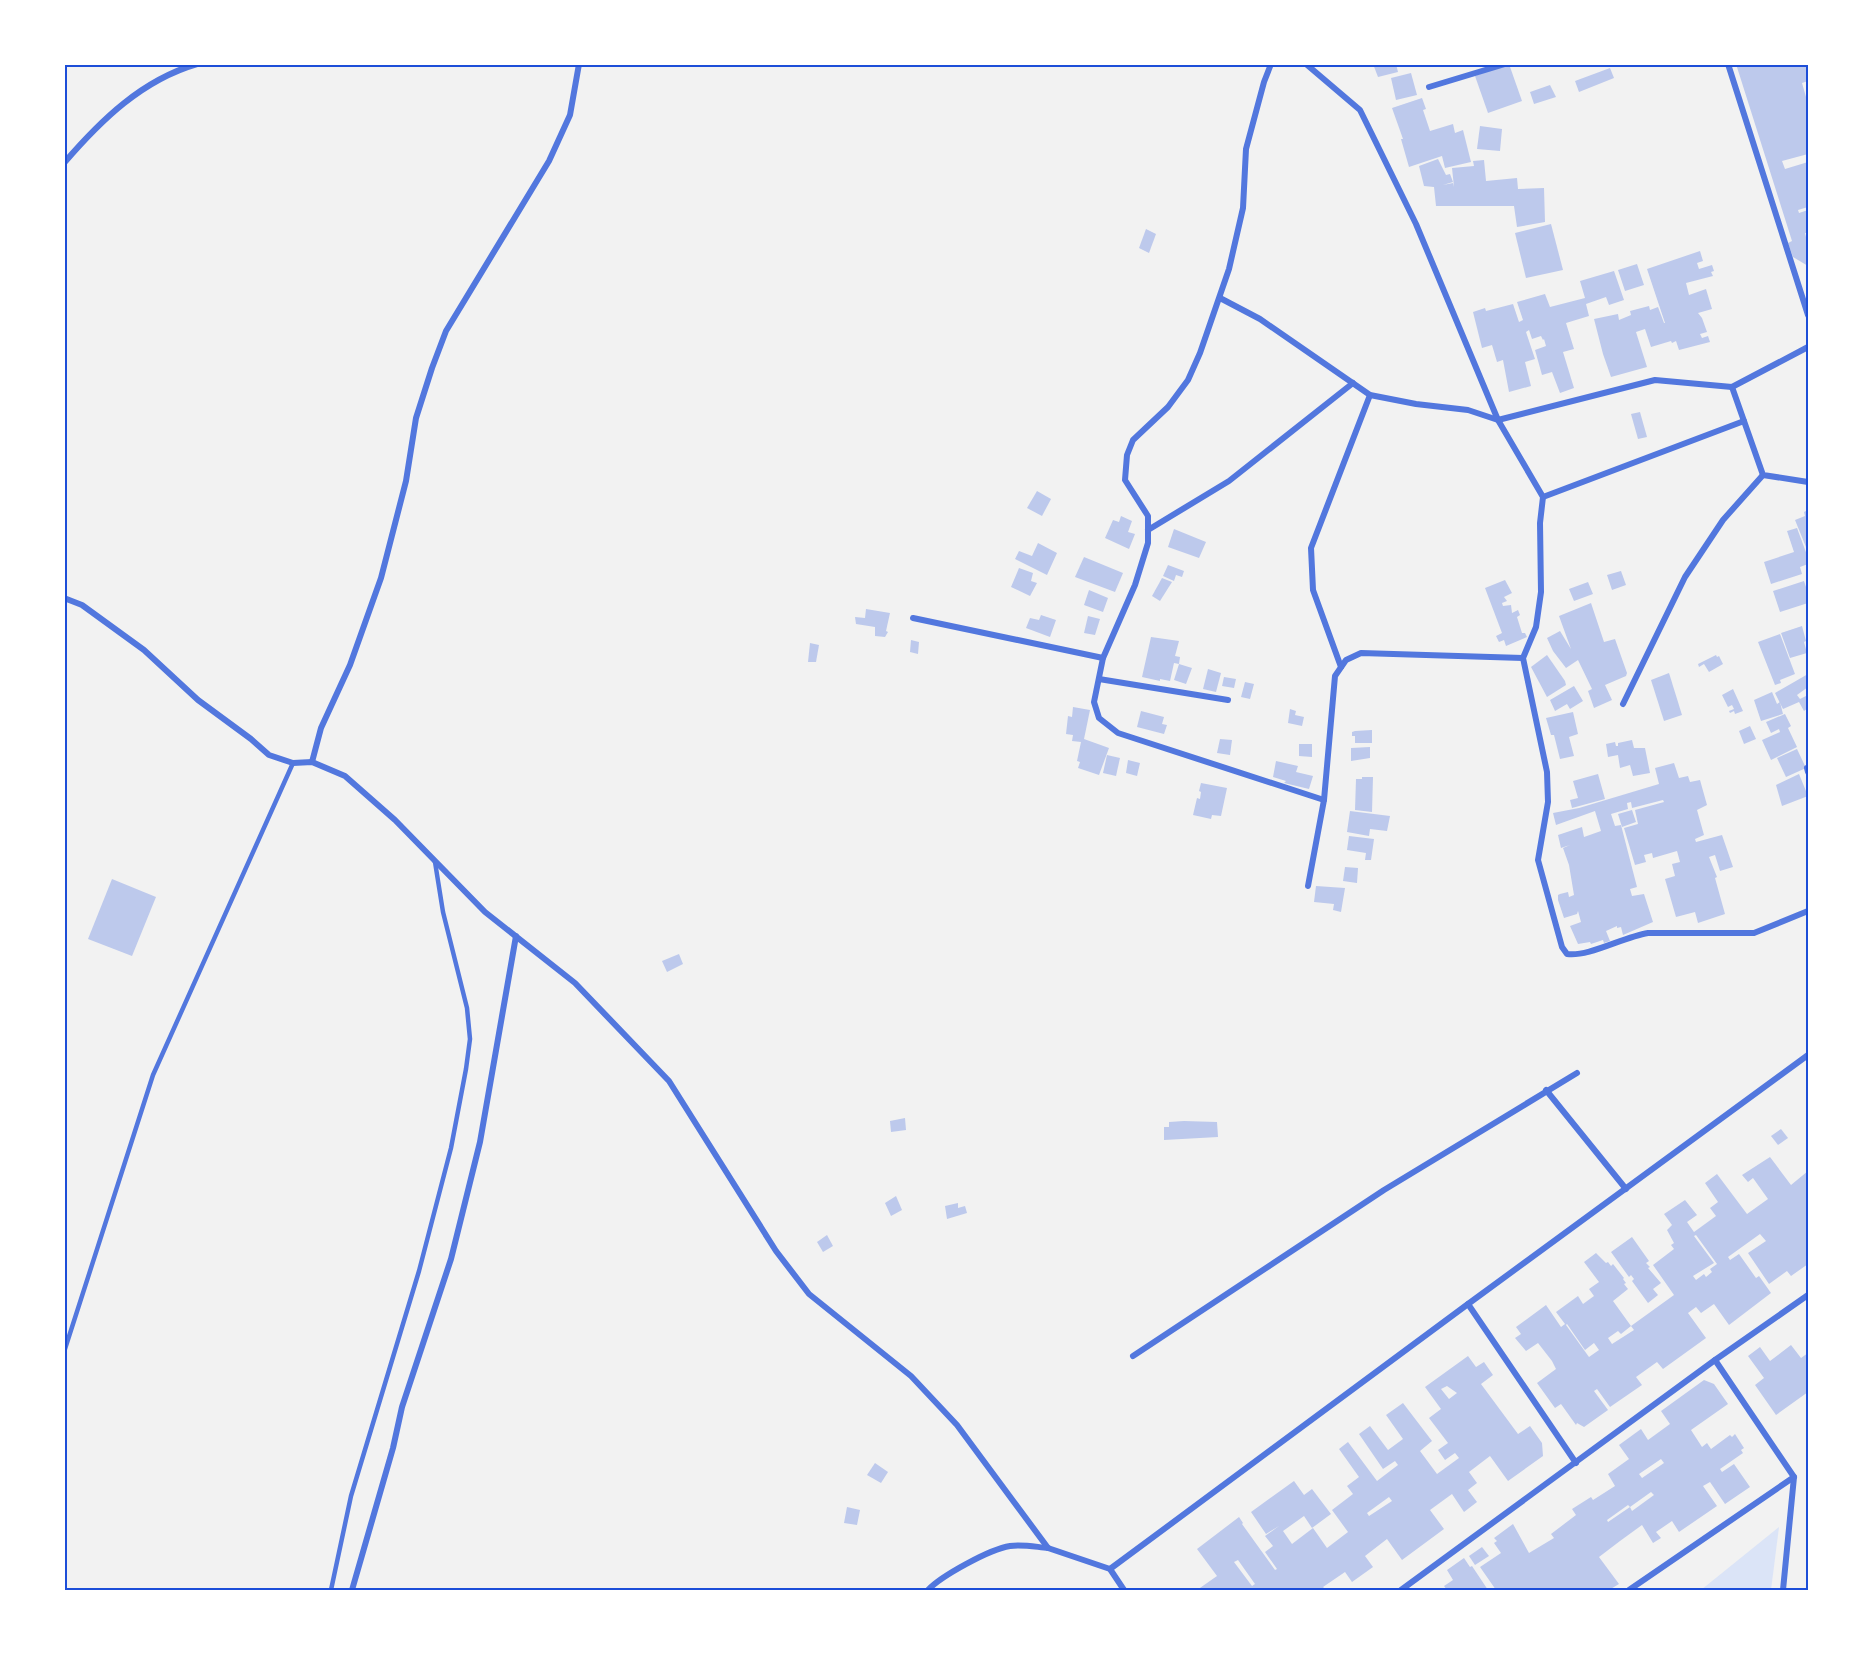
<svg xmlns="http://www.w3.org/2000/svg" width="1873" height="1655" viewBox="0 0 1873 1655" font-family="'Titillium Web',sans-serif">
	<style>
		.green { fill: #dbe4f7 }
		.building { fill: #bdc9ec; fill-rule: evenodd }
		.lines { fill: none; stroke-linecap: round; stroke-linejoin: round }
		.service { stroke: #5277de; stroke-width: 4.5 }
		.minor { stroke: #5277de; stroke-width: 6 }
		.neatline { fill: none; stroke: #1d4ed8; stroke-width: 2 }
	</style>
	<rect width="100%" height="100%" fill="#f2f2f2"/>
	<!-- green -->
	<polygon class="green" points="1779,1527 1771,1590 1701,1590"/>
	<!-- building -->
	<g class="building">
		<polygon points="1373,64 1396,64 1398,72 1378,77"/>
		<polygon points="1506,64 1509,64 1522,101 1488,113 1475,76"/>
		<polygon points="1736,64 1808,64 1808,81 1802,83 1808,104 1808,154 1782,161 1785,169 1808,162 1808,207 1798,210 1799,213 1808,210 1808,233 1805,233 1806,237 1808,236 1808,266 1793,257 1788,243 1792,241"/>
		<polygon points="1610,68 1614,78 1579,92 1575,81"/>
		<polygon points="1411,73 1417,95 1396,100 1391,78"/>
		<polygon points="1550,85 1556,97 1534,104 1530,92"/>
		<polygon points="1422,98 1426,109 1423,110 1430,131 1453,124 1455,133 1463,130 1471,162 1445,168 1442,156 1409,167 1401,139 1403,139 1392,108"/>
		<polygon points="1480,126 1502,129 1500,151 1477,149"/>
		<polygon points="1438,159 1446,175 1450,174 1453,182 1443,185 1453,183 1454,187 1452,168 1474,166 1473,161 1484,160 1486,181 1517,178 1518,189 1544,188 1545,222 1517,227 1514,206 1436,206 1434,187 1424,186 1419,166"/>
		<polygon points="1551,224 1563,270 1526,278 1515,233"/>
		<polygon points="1146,229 1156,234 1149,253 1139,248"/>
		<polygon points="1700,251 1703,261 1697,263 1699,269 1712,265 1714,271 1711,272 1713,276 1686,283 1689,295 1706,289 1712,309 1698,313 1702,318 1707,332 1700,334 1702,338 1708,336 1710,342 1679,350 1676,341 1672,343 1671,341 1651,347 1645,329 1636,332 1647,367 1611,377 1603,354 1594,319 1618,314 1619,320 1631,315 1630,311 1649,306 1650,310 1658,307 1664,323 1665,323 1647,269"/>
		<polygon points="1637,264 1644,285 1625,291 1618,270"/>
		<polygon points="1614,271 1624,300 1609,305 1606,297 1586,304 1589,316 1566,323 1574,349 1563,352 1574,388 1560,393 1552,372 1542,375 1535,350 1546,346 1544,339 1543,340 1541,336 1532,339 1529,330 1526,332 1535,359 1525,362 1531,386 1509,392 1503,360 1497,362 1492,345 1482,348 1473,312 1485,308 1486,311 1513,304 1519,322 1523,320 1517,302 1545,294 1550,307 1585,298 1580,281"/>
		<polygon points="1640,412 1647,437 1638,439 1631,414"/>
		<polygon points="1037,491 1051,499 1042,516 1027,508"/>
		<polygon points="1808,510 1808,546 1806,547 1795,520 1805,516 1804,512"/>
		<polygon points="1121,516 1132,521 1128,532 1135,534 1129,549 1105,538 1113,520 1119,522"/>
		<polygon points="1797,528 1807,555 1808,555 1808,564 1800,567 1802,574 1771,584 1764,562 1794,552 1787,531"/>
		<polygon points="1174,529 1206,542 1199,558 1168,547"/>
		<polygon points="1038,543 1057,553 1047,575 1015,559 1019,551 1032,556"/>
		<polygon points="1084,557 1123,573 1115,592 1075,577"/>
		<polygon points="1168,565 1184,571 1182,577 1176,575 1174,581 1163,576"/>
		<polygon points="1019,568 1033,573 1031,581 1037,583 1030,596 1011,587"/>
		<polygon points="1621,571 1626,585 1612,590 1607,575"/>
		<polygon points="1162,578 1172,582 1160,601 1152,596"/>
		<polygon points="1505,580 1512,593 1504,597 1507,601 1502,603 1503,606 1511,605 1512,613 1518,610 1520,615 1517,617 1522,633 1525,633 1527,637 1506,646 1504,640 1499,642 1496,636 1502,633 1485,588"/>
		<polygon points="1804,581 1808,593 1808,603 1780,612 1773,591"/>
		<polygon points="1588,582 1593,594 1574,601 1569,589"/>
		<polygon points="1089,590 1108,598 1103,612 1084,605"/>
		<polygon points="1591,603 1604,642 1615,639 1627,673 1626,676 1605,685 1612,700 1594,708 1588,691 1592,689 1578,660 1566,668 1553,651 1547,638 1560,631 1571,649 1559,616"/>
		<polygon points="866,609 890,613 886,631 888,632 885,637 875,636 875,627 856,624 855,617 865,618"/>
		<polygon points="1041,615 1056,620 1050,637 1026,628 1030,618 1039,620"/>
		<polygon points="1088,616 1100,619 1095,635 1084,633"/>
		<polygon points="1802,626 1806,641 1804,642 1807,653 1790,658 1781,633"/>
		<polygon points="1780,634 1795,674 1780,680 1781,683 1775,685 1758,642"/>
		<polygon points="1151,637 1179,641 1175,656 1180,657 1179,664 1174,663 1170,681 1160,679 1160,681 1142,677"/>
		<polygon points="911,640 919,642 918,654 910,652"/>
		<polygon points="810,643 819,645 816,662 808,662"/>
		<polygon points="1547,655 1565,681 1566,685 1547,697 1531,667"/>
		<polygon points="1716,655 1717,657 1719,656 1723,664 1709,672 1704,664 1699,667 1698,664"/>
		<polygon points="1179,664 1192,668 1186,684 1174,680"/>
		<polygon points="1208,669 1221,673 1216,692 1203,689"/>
		<polygon points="1669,673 1682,715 1664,721 1651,680"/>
		<polygon points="1808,674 1808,687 1797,695 1800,699 1808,695 1808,708 1804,711 1799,702 1783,709 1775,693"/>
		<polygon points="1224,677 1236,679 1234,688 1222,686"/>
		<polygon points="1245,682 1254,684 1250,699 1241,697"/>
		<polygon points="1574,686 1583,701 1570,709 1567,704 1555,711 1550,700"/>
		<polygon points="1733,689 1743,711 1735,714 1734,711 1730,713 1729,711 1734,709 1732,705 1728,707 1722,695"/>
		<polygon points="1772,692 1777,704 1780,702 1783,714 1761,721 1754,700"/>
		<polygon points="1073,707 1090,710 1084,739 1109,748 1099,775 1078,768 1080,762 1077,761 1081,742 1072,741 1073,735 1066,734 1068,716 1072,717"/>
		<polygon points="1290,709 1296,711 1295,715 1304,717 1302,726 1288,723"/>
		<polygon points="1141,711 1164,717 1162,724 1167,725 1164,734 1137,727"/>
		<polygon points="1573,712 1578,734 1569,737 1574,756 1560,759 1554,735 1551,735 1546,718"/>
		<polygon points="1785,714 1791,726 1788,728 1797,747 1771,760 1762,740 1780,732 1779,729 1771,733 1766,722"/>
		<polygon points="1750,726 1756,739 1744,744 1739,731"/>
		<polygon points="1372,730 1372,743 1355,743 1355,736 1352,736 1352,732 1355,731"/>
		<polygon points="1220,739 1232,740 1230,755 1217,753"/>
		<polygon points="1632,740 1634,748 1645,748 1650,773 1633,776 1630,765 1620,768 1618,755 1608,757 1606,744 1615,742 1616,746 1618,746 1618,743"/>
		<polygon points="1299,744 1312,744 1312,757 1299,756"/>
		<polygon points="1370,747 1370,758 1351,761 1351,748"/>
		<polygon points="1797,749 1806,768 1786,777 1777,758"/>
		<polygon points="1107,755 1120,758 1116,776 1103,773"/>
		<polygon points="1128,760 1140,763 1137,776 1126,773"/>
		<polygon points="1276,761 1298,766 1296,772 1313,776 1309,789 1284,783 1286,781 1273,777"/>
		<polygon points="1674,763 1679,778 1688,776 1690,782 1700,780 1707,805 1697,810 1704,835 1695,839 1696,842 1722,835 1733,867 1720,871 1715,855 1709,857 1717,877 1715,878 1725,914 1698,923 1695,912 1676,917 1665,879 1675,876 1672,864 1680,862 1677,851 1653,858 1652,853 1644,855 1646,862 1635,865 1624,828 1638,824 1635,810 1664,802 1663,800 1632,808 1631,802 1627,803 1628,809 1611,814 1615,826 1621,825 1637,887 1630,889 1632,896 1644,894 1653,922 1623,935 1621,927 1617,928 1617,926 1606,931 1610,941 1604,943 1603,940 1591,944 1590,942 1578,944 1570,926 1581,922 1578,911 1577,914 1564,918 1558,900 1558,895 1560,894 1568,892 1569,897 1574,895 1569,865 1563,848 1570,845 1561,848 1558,835 1582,827 1584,837 1601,831 1595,811 1556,825 1553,813 1579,808 1659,784 1655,768"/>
		<polygon points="1598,774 1605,799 1572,808 1570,800 1578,798 1573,781"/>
		<polygon points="1799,774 1808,796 1782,806 1776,785"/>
		<polygon points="1362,777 1373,777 1372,812 1355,810 1356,779 1362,779"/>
		<polygon points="1201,783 1227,788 1221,816 1212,815 1211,819 1193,815 1197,798 1200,799 1201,792 1199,791"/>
		<polygon points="1632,810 1636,822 1622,827 1618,814"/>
		<polygon points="1350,811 1390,816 1387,831 1370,829 1369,836 1347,832"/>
		<polygon points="1349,836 1374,839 1371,860 1365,860 1366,853 1347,850"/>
		<polygon points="1345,867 1358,868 1357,883 1343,881"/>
		<polygon points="112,879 156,897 132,956 88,939"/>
		<polygon points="1316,886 1345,888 1341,912 1333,910 1334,904 1314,902"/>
		<polygon points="679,954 683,964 667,972 662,961"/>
		<polygon points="905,1118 906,1130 891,1132 890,1121"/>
		<polygon points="1184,1121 1217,1122 1218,1137 1164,1140 1164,1127 1169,1127 1169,1122"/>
		<polygon points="1781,1129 1788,1138 1778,1145 1771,1136"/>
		<path d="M1770,1157L1791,1185L1808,1171V1264L1791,1276L1787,1271L1769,1284L1748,1253L1766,1241L1760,1234L1728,1257L1730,1260L1739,1254L1756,1278L1759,1276L1771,1293L1729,1325L1714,1304L1701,1313L1696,1307L1688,1313L1706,1338L1663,1369L1657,1362L1636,1377L1642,1385L1610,1407L1597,1389L1594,1391L1608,1410L1584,1427L1577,1423L1576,1425L1561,1404L1555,1408L1537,1383L1556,1369L1552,1361L1538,1343L1526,1351L1515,1338L1521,1334L1516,1327L1546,1305L1561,1327L1565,1324L1556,1312L1578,1296L1583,1304L1594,1296L1589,1289L1599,1282L1584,1262L1596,1253L1606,1263L1608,1262L1611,1266L1613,1264L1624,1278L1623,1279L1626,1283L1624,1284L1628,1289L1613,1301L1631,1326L1621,1334L1618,1331L1608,1338L1612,1344L1634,1330L1631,1326L1674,1295L1653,1265L1674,1249L1671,1245L1674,1243L1667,1230L1672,1225L1664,1214L1685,1200L1697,1215L1687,1222L1694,1232L1716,1216L1710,1208L1718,1202L1705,1183L1717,1174L1747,1214L1768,1199L1753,1178L1748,1182L1742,1175ZM1696,1235L1717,1264L1710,1269L1712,1272L1706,1277L1704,1274L1696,1280L1693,1276L1714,1263L1694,1236ZM1567,1324L1585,1350L1594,1343L1599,1350L1589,1357L1566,1325Z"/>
		<polygon points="896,1196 902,1210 891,1216 885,1203"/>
		<polygon points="958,1203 958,1208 965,1206 967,1213 947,1219 945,1206"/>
		<polygon points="827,1235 833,1246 823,1252 817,1242"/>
		<polygon points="1632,1237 1649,1261 1646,1263 1650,1267 1648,1268 1661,1283 1653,1289 1658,1295 1648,1303 1632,1281 1634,1279 1631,1275 1629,1277 1611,1252"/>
		<polygon points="1791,1345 1801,1358 1808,1353 1808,1392 1776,1415 1755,1385 1764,1378 1748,1356 1760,1347 1770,1361"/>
		<path d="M1468,1356L1476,1367L1484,1362L1493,1375L1481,1384L1518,1434L1530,1426L1542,1443L1543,1456L1508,1481L1490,1456L1469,1472L1477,1483L1468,1490L1477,1502L1464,1512L1452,1494L1430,1510L1444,1529L1402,1560L1387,1539L1365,1556L1373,1567L1352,1582L1345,1572L1323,1587L1326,1590H1197L1217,1576L1197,1549L1239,1517L1243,1523L1242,1524L1275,1570L1277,1569L1265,1552L1273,1546L1265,1536L1279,1526L1266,1534L1251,1512L1294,1481L1304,1495L1312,1489L1331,1514L1312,1528L1304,1516L1283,1531L1292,1544L1313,1528L1327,1548L1348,1532L1332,1510L1353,1494L1347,1486L1359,1477L1339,1449L1348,1442L1377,1481L1398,1465L1395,1461L1383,1469L1359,1434L1370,1426L1388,1450L1403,1439L1386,1415L1403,1403L1432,1441L1420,1451L1437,1474L1459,1458L1455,1453L1445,1460L1438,1450L1448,1443L1429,1418L1441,1409L1425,1387ZM1447,1386L1457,1393L1449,1399L1441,1389ZM1389,1497L1392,1501L1369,1516L1367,1513ZM1238,1560L1255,1584L1252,1586L1234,1562Z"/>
		<path d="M1704,1380L1714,1384L1728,1404L1691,1430L1702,1447L1707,1443L1711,1449L1730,1435L1732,1437L1735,1434L1744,1448L1741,1450L1743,1453L1720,1469L1722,1472L1734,1464L1750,1487L1725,1504L1710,1482L1703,1486L1717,1506L1679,1532L1672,1521L1656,1532L1661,1538L1653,1543L1642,1525L1620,1541L1599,1557L1619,1584L1609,1590H1496L1480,1567L1501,1553L1494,1543L1497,1541L1494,1538L1513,1524L1529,1553L1554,1538L1551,1534L1576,1515L1572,1509L1591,1497L1593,1500L1615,1486L1608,1474L1629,1459L1619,1445L1641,1429L1648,1440L1670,1424L1661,1411ZM1661,1459L1664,1463L1642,1478L1639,1474ZM1651,1492L1654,1495L1632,1511L1630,1507L1608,1522L1607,1520L1628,1505L1630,1507Z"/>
		<polygon points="875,1463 888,1472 881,1483 867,1475"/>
		<polygon points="847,1507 860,1510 857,1525 844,1523"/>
		<polygon points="1482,1547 1489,1556 1475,1565 1469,1556"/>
		<polygon points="1464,1558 1470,1567 1472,1566 1488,1590 1447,1590 1444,1586 1453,1580 1447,1570"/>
	</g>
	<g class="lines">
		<!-- service -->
		<g class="service">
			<polyline points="64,1352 153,1075 293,763"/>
			<polyline points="331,1590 351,1496 419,1271 451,1148 466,1069 470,1039 467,1008 443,912 435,862"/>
		</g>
		<!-- minor -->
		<g class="minor">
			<polyline points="1271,64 1264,82 1246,149 1243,208 1229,269 1200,353 1188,380 1168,407 1133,440 1127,455 1125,480 1148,516 1148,543 1135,585 1103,658 1094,702 1099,718 1118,733 1324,800"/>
			<path d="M1306,64L1360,110L1416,224L1498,420L1543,497L1540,523L1541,592L1536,627L1523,658L1547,772L1548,802L1538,860L1562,947L1567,954C1589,957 1623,937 1648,933H1754L1808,911"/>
			<polyline points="1728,64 1808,315"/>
			<polyline points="1429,87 1505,64"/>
			<path d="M64,163C101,120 142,80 197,64"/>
			<polyline points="1220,298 1260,319 1370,395 1416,404 1468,410 1498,420 1655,380 1732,387 1808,347"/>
			<polyline points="1732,387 1763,475 1808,482"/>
			<polyline points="1543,497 1744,421"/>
			<polyline points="1148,530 1229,481 1353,383"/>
			<polyline points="64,598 82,605 144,650 198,700 251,739 269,755 293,763 312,762 345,776 395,820 485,912 575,983 669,1081 776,1251 809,1294 911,1376 957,1425 1048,1548 1110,1569 1124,1590"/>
			<polyline points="913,618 1103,658"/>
			<polyline points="1341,667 1313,590 1311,548 1370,395"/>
			<polyline points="1099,679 1228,700"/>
			<polyline points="1623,704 1685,577 1723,520 1763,475"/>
			<polyline points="312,762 321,728 350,665 381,578 406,481 416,418 432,368 446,331 549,161 570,115 579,64"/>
			<polyline points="1807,768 1808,772"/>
			<polyline points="1308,886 1324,800 1335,676 1346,660 1361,653 1523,658"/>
			<polyline points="1546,1090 1626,1189"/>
			<polyline points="1468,1304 1576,1463"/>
			<polyline points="1133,1356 1384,1190 1577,1073"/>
			<polyline points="1715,1360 1794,1477 1783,1590"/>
			<polyline points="1110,1569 1468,1304 1808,1055"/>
			<polyline points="352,1590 393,1448 402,1407 451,1259 480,1142 516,936"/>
			<path d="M928,1590C941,1576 990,1549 1010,1546C1022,1544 1036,1547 1048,1548"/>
			<polyline points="1401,1590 1715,1360 1808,1295"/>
			<polyline points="1629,1590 1794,1477"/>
		</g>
	</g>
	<!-- border -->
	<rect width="1873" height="1655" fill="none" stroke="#ffffff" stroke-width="132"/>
	<rect x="66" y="66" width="1741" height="1523" class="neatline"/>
</svg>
